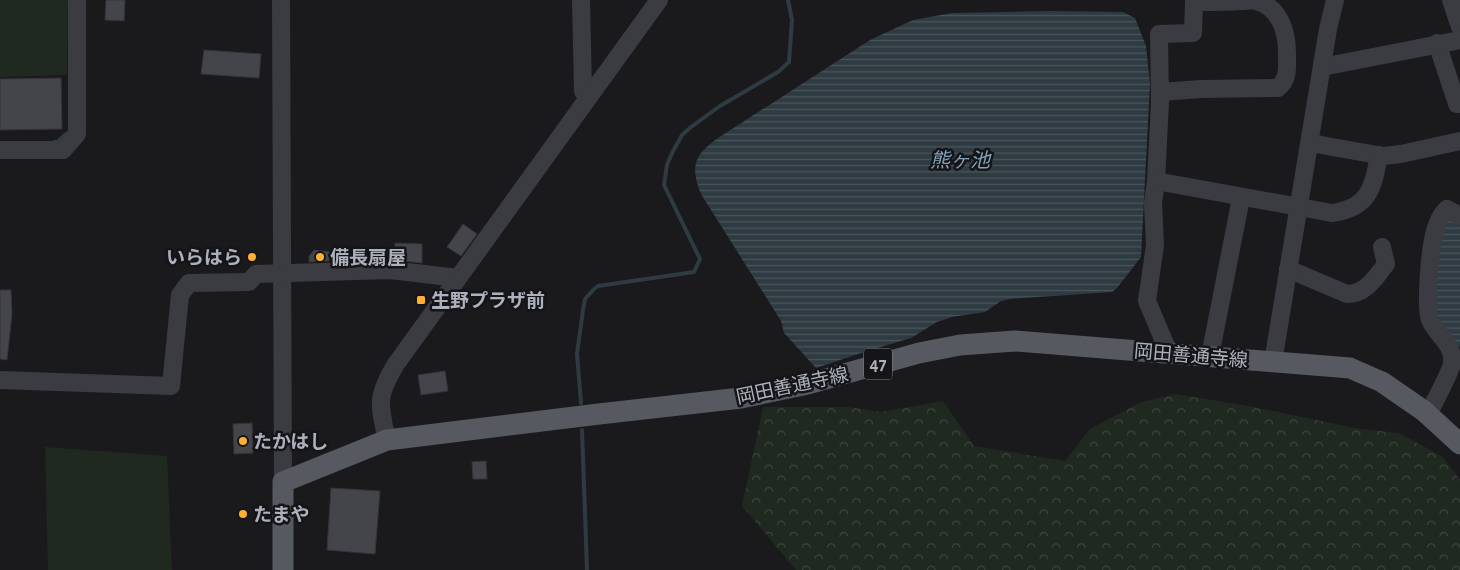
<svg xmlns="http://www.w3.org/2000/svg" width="1460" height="570" viewBox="0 0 1460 570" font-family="'Alegreya Sans','Noto Sans JP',sans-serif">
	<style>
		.forest { fill: url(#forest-crowns) }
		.park { fill: #1f2920 }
		.water { fill: url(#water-rules) }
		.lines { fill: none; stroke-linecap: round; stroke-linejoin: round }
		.stream { stroke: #2f3b42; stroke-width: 4 }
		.building { fill: #44454a; stroke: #343439 }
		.minor { stroke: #3b3c42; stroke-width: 18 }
		.major { stroke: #575961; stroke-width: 21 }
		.poi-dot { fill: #ffb030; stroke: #151518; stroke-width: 2 }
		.labels { text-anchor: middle; stroke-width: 5; stroke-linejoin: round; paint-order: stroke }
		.shield { fill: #151518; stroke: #7f838c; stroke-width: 1 }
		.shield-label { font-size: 18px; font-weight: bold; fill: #acb2bd }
		.poi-label { font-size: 19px; font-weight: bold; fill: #acb2bd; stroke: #151518; text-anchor: start }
		.street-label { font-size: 19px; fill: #acb2bd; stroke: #151518 }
		.water-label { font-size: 20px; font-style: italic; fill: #81a2ba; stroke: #151518 }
	</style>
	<defs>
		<pattern id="forest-crowns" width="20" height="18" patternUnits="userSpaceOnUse" patternTransform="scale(1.25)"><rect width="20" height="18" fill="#1f2920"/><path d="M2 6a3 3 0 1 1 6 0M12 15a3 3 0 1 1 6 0" fill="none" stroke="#3d463e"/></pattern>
		<pattern id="water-rules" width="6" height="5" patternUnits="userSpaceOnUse" patternTransform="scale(1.25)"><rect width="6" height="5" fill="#2f3b42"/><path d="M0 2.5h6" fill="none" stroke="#4a555b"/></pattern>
	</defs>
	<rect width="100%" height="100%" fill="#1a1a1d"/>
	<!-- forest -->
	<polygon class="forest" points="1175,394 1248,406 1360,429 1399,433 1443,457 1460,480 1460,570 796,570 742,506 763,407 848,407 881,412 943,401 974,446 1065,461 1090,429 1139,403"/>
	<!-- park -->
	<g class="park">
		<polygon points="0,0 68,0 67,75 0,77"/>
		<polygon points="45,447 167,456 172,570 48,570"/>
	</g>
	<!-- water -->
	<g class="water">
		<path d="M1050,11L1123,12L1135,18L1146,46L1150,84L1141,257L1117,288L1112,292L1010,299L1001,301L985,312L952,317L937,322L911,338L864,352L816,368L784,333L781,321L701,194C690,166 694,155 718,138L870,40L913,20L952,13Z"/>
		<polygon points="1444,219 1460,221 1460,347 1445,335 1431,303"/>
	</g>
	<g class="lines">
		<!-- stream -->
		<g class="stream">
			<polyline points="54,142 57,142 66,134"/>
			<polyline points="581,403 577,354 583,310 585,299 594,289 598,286 694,272 700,259 664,185 667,165 672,153 682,135 691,127 720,106 778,72 789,62 792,20 788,0"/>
			<polyline points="582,430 587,570"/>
		</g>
	</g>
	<!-- building -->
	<g class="building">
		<polygon points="106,0 125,0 124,21 105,20"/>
		<polygon points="204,50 261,54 259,78 201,74"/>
		<polygon points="61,78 62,129 0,130 0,79"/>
		<polygon points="463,224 477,234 461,256 447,247"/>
		<polygon points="395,243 422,244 422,263 395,260"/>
		<polygon points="314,250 330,252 329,261 309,262 309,256"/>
		<polygon points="0,290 11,290 12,314 7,360 0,359"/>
		<polygon points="445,371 448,391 421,395 418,375"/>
		<polygon points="252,423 253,453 234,454 233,424"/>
		<polygon points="486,461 487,479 473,479 472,462"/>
		<polygon points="331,488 380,491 375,554 327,550"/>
	</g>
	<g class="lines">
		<!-- minor -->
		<g class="minor">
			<polyline points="281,0 283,482"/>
			<polyline points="581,0 583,91 588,98"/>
			<polyline points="1451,0 1460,27"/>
			<polyline points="1437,43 1457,104 1460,104"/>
			<polyline points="1322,67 1460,40"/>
			<path d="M1160,92L1201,89L1278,88C1289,79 1287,67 1287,53C1287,32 1280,7 1256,1C1251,0 1245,1 1240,1C1225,2 1209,2 1194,2L1193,33L1159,34L1160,102L1156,181L1153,203L1155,245L1147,301L1169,353"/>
			<polyline points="1310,143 1383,156 1401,154 1460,141"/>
			<polyline points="0,150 63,150 77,134 77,0"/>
			<path d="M1156,181L1332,213C1369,208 1373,188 1379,155"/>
			<path d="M1288,269L1347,294C1366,294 1375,278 1386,264L1382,247"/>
			<polyline points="1210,356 1241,198"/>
			<polyline points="1273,362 1328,29 1335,0"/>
			<polyline points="0,380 171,386 180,295 189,283 249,282 256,274 390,270 458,278"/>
			<path d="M1428,415C1433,404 1451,372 1452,363C1454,343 1436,335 1430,320C1425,307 1430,254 1433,240C1435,229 1439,216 1447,209L1460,216"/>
			<path d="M387,440C379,404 376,397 396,364L659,0"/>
		</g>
		<!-- major -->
		<polyline class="major" points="283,570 283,482 387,440 599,414 741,398 808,384 919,353 960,345 1015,341 1350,368 1382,382 1424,411 1460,444"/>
	</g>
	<!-- markers -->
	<g class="poi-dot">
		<circle cx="252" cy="257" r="5"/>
		<circle cx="320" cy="257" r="5"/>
		<rect x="416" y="295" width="10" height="10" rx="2.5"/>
		<circle cx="243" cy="441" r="5"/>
		<circle cx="243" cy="514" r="5"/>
	</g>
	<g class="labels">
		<!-- shield labels -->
		<rect class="shield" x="864" y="348.5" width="28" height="31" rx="4"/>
		<g class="shield-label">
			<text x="878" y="370">47</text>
		</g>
		<!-- poi labels -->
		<g class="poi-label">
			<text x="242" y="264" text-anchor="end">いらはら</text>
			<text x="330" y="264">備長扇屋</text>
			<text x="431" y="307">生野プラザ前</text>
			<text x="253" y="448">たかはし</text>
			<text x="253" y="521">たまや</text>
		</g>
		<!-- street labels -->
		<g class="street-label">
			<text transform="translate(1191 355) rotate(5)" y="7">岡田善通寺線</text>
			<text transform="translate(792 385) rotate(-12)" y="7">岡田善通寺線</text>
		</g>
		<!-- water labels -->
		<g class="water-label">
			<text x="960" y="167">熊ヶ池</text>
		</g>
	</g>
</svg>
